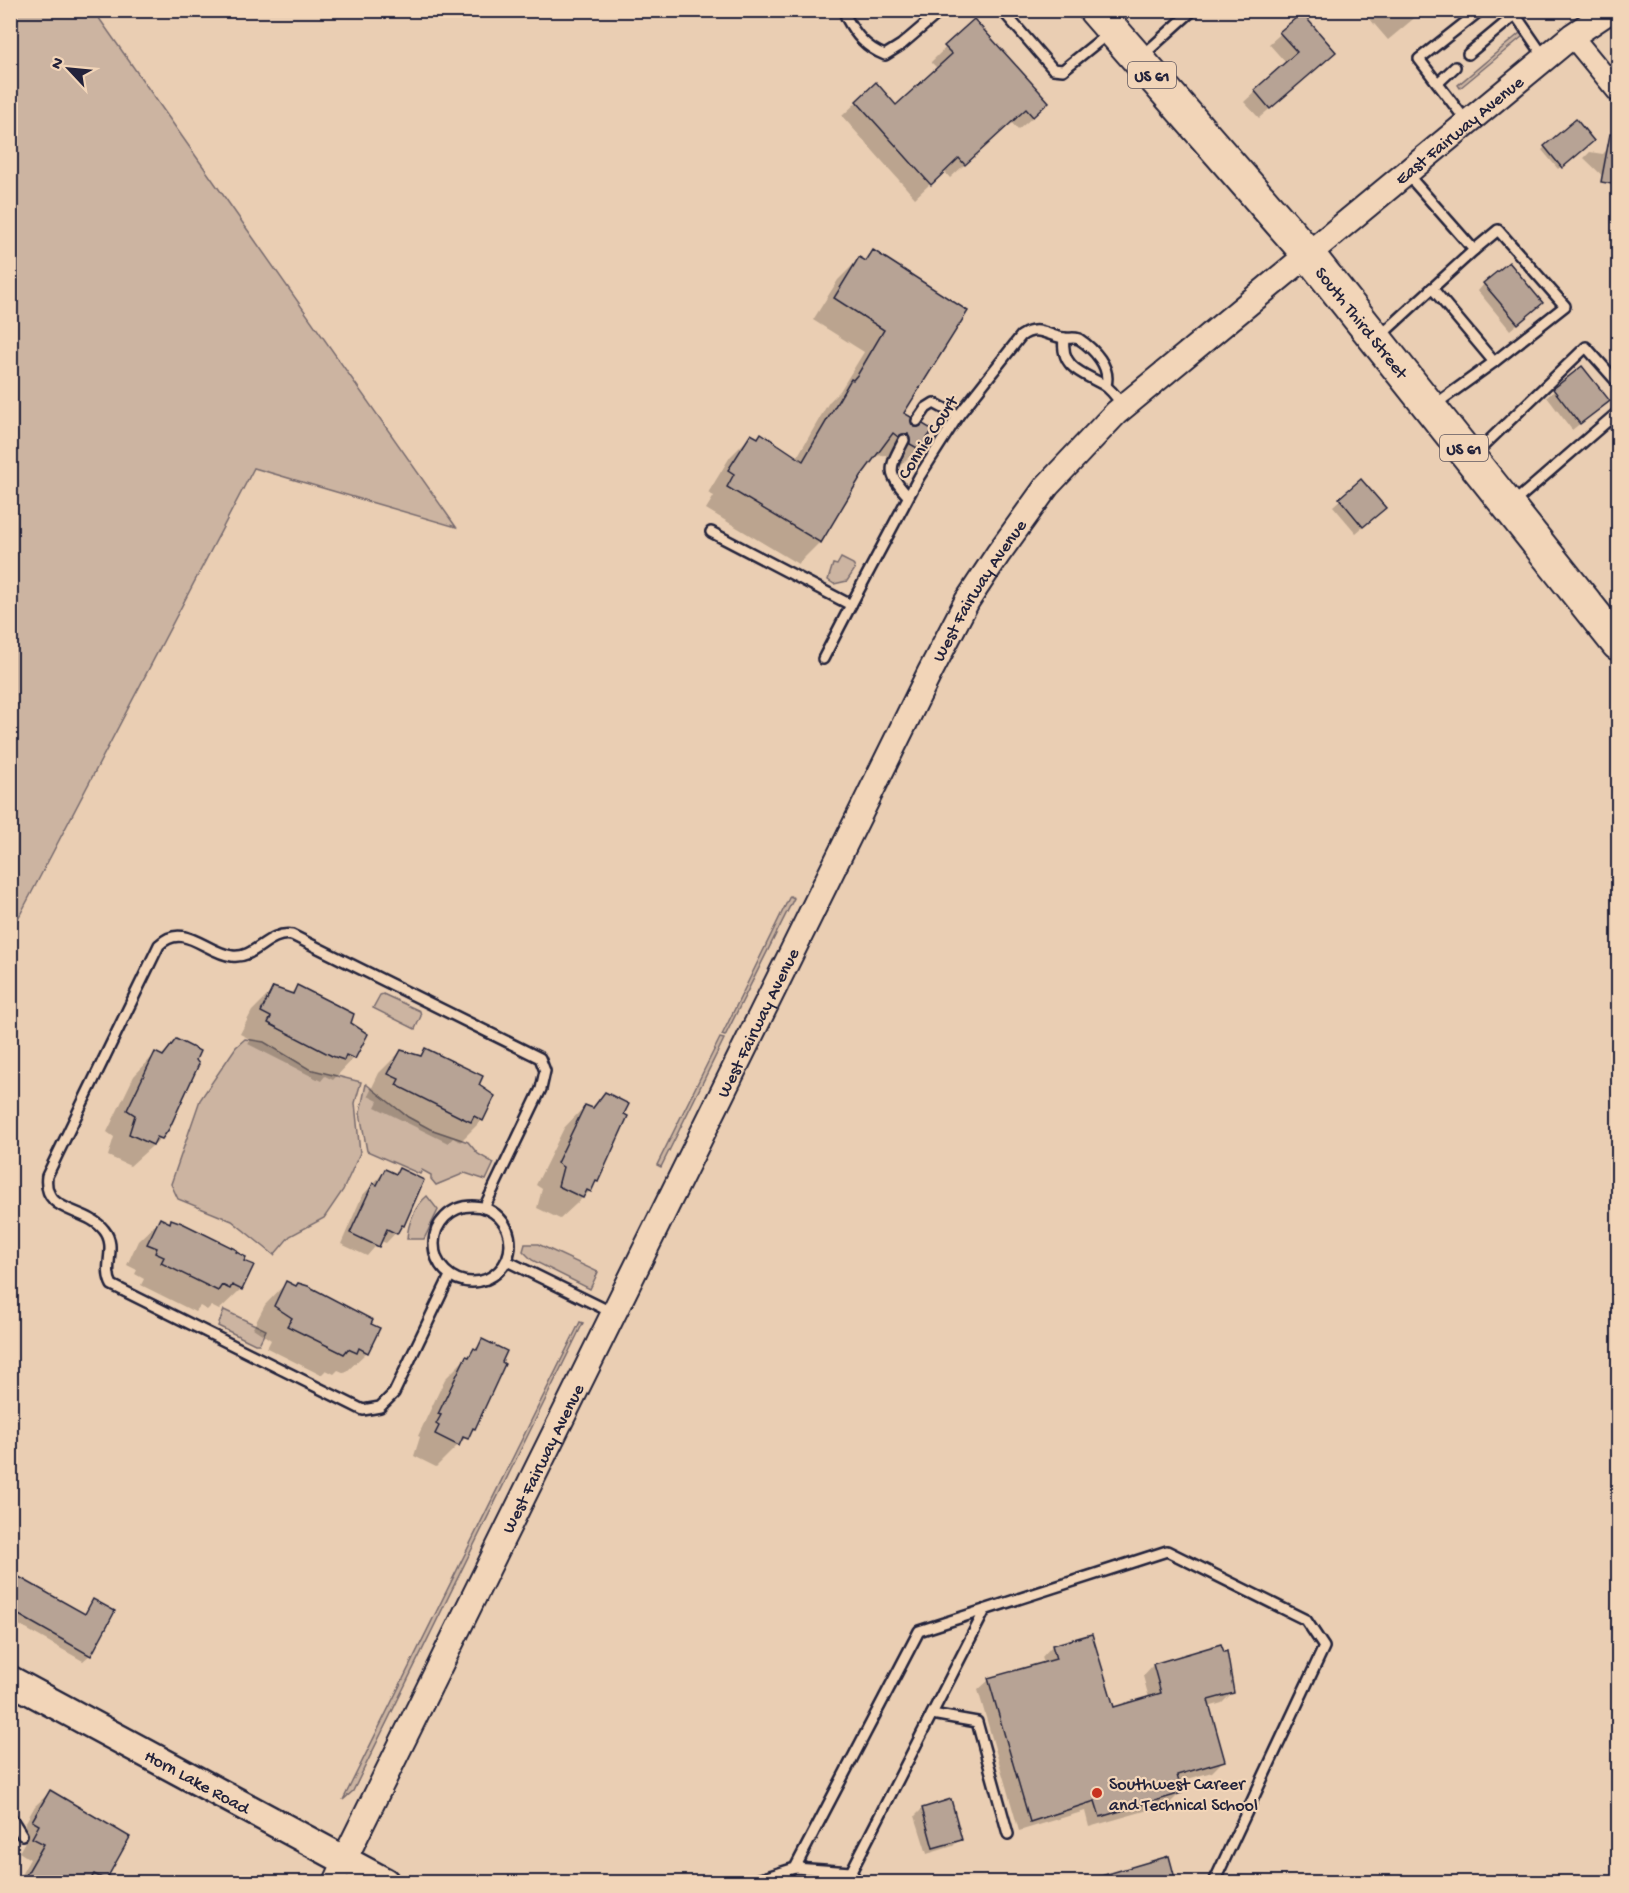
<svg xmlns="http://www.w3.org/2000/svg" width="1629" height="1893" viewBox="0 0 1629 1893" font-family="'Gochi Hand',sans-serif">
	<style>
		.green { fill: #ccb4a1; stroke: #776b6e; stroke-width: 1.5 }
		.shadow { fill: #0003 }
		.building { fill: #b7a395; stroke: #22223b; stroke-width: 1.5 }
		.lines { fill: none; stroke-linecap: round; stroke-linejoin: round }
		.service-casing { stroke: #22223b; stroke-width: 14 }
		.minor-casing { stroke: #22223b; stroke-width: 24 }
		.tertiary-casing { stroke: #22223b; stroke-width: 28 }
		.secondary-casing { stroke: #22223b; stroke-width: 32 }
		.trunk-casing { stroke: #22223b; stroke-width: 36 }
		.service { stroke: #f2d5b8; stroke-width: 9 }
		.minor { stroke: #f2d5b8; stroke-width: 20 }
		.tertiary { stroke: #f2d5b8; stroke-width: 24 }
		.secondary { stroke: #f2d5b8; stroke-width: 27 }
		.trunk { stroke: #f2d5b8; stroke-width: 32 }
		.poi-dot { fill: #c8321e; stroke: #f2d5b8; stroke-width: 2 }
		.labels { text-anchor: middle; stroke-width: 4.5; stroke-linejoin: round; paint-order: stroke }
		.shield { fill: #f2d5b8; stroke: #605860; stroke-width: 1.5 }
		.shield-label { font-size: 16px; font-weight: bold; fill: #22223b }
		.street-label { font-size: 18px; fill: #22223b; stroke: #f2d5b8 }
		.poi-label { font-size: 18px; fill: #22223b; stroke: #f2d5b8; text-anchor: start }
	</style>
	<rect width="100%" height="100%" fill="#eaceb3"/>
	<filter id="ink" filterUnits="userSpaceOnUse"><feTurbulence type="fractalNoise" baseFrequency=".0167" numOctaves="2"/><feDisplacementMap in="SourceGraphic" scale="12" xChannelSelector="R" yChannelSelector="G"/><feConvolveMatrix kernelMatrix="1 2 1 2 8 2 1 2 1" color-interpolation-filters="sRGB"/></filter>
	<g filter="url(#ink)">
		<!-- green -->
		<g class="green">
			<polygon points="11,10 94,11 456,527 254,468 11,932"/>
			<polygon points="1520,33 1523,36 1460,88 1458,85"/>
			<polygon points="841,558 853,564 855,569 847,581 834,584 828,580 833,564 837,565"/>
			<polygon points="790,896 794,898 725,1036 722,1035"/>
			<polygon points="383,994 420,1011 421,1016 415,1029 373,1008 380,995"/>
			<polygon points="720,1038 724,1039 661,1167 657,1165"/>
			<polygon points="245,1039 264,1042 309,1069 361,1082 355,1103 360,1153 343,1190 324,1218 290,1236 274,1255 232,1221 178,1199 171,1184 200,1100 236,1047"/>
			<polygon points="366,1084 408,1117 430,1129 468,1142 478,1154 494,1163 486,1180 465,1173 436,1185 431,1179 431,1175 422,1170 420,1174 367,1151 360,1113"/>
			<path d="M427,1196L438,1210L424,1239H407C408,1223 415,1206 427,1196Z"/>
			<polygon points="525,1244 538,1244 598,1272 590,1289 532,1260 523,1251"/>
			<polygon points="224,1310 266,1330 259,1344 255,1344 218,1326"/>
			<polygon points="580,1322 583,1323 353,1791 343,1800"/>
		</g>
		<!-- shadow -->
		<g class="shadow">
			<polygon points="1362,10 1424,10 1388,40"/>
			<polygon points="1302,15 1323,63 1259,118 1244,102 1286,63 1269,44"/>
			<polygon points="973,21 1033,117 1018,130 1011,122 950,178 944,171 915,198 842,116 857,102 896,107 938,69 931,62"/>
			<polygon points="1589,144 1558,169 1542,150 1545,147"/>
			<polygon points="1608,148 1618,150 1618,178 1612,185 1584,158 1590,152 1603,154"/>
			<polygon points="873,252 902,413 913,429 930,430 918,448 896,470 888,465 886,455 874,456 820,542 798,564 706,509 714,496 708,493 730,457 751,436 796,459 829,402 840,391 864,352 813,320 838,280 859,259 864,262"/>
			<polygon points="1484,284 1534,310 1510,330 1478,291"/>
			<polygon points="1554,391 1601,407 1572,430 1547,397"/>
			<polygon points="1361,481 1377,515 1356,533 1333,506"/>
			<polygon points="297,987 349,1023 354,1058 333,1080 325,1076 321,1081 248,1044 250,1039 240,1034 252,1011 274,989 290,994"/>
			<polygon points="176,1041 161,1138 130,1166 108,1156 114,1137 107,1132 134,1076 155,1054 160,1057"/>
			<polygon points="426,1050 477,1085 482,1120 460,1142 453,1138 448,1143 375,1107 378,1101 368,1096 379,1073 401,1051 418,1057"/>
			<polygon points="605,1094 627,1117 624,1126 590,1191 560,1219 537,1208 542,1189 536,1185 564,1128 585,1106 590,1109"/>
			<polygon points="399,1170 403,1225 386,1243 380,1241 367,1256 341,1244 362,1196 385,1171 394,1175"/>
			<polygon points="160,1220 234,1253 241,1289 219,1310 211,1306 207,1310 200,1306 195,1312 141,1285 144,1279 135,1274 137,1270 127,1265 138,1241"/>
			<polygon points="286,1283 367,1352 345,1373 338,1370 334,1374 326,1370 321,1375 267,1348 271,1340 253,1328 265,1305"/>
			<polygon points="483,1341 503,1364 474,1429 436,1467 414,1456 420,1437 418,1436 445,1379"/>
			<polygon points="10,1550 17,1554 10,1568"/>
			<polygon points="10,1574 83,1615 93,1601 90,1655 83,1661 10,1620"/>
			<polygon points="1091,1636 1113,1709 1149,1698 1143,1676 1153,1665 1233,1692 1222,1703 1208,1707 1223,1761 1212,1772 1177,1782 1180,1793 1169,1804 1089,1827 1085,1811 1019,1831 978,1690 989,1680 1044,1664 1042,1657 1052,1646"/>
			<polygon points="50,1792 128,1837 101,1882 17,1882 30,1859 19,1852 26,1840 18,1836 35,1806"/>
			<polygon points="922,1809 960,1839 953,1846 927,1854 915,1816"/>
			<polygon points="1168,1858 1175,1882 1084,1882"/>
		</g>
		<!-- building -->
		<g class="building">
			<polygon points="1302,13 1336,52 1270,109 1254,90 1297,52 1279,32"/>
			<polygon points="974,19 1049,102 1033,117 1026,109 965,165 959,158 931,185 856,101 876,82 896,105 952,54 944,46"/>
			<polygon points="1576,119 1594,141 1562,168 1544,146"/>
			<polygon points="1610,134 1618,135 1618,185 1601,182"/>
			<polygon points="873,250 968,311 904,413 911,417 914,427 923,424 933,430 919,449 910,444 908,434 898,437 893,433 861,476 821,543 727,487 734,474 728,470 751,434 758,438 761,433 803,461 851,379 853,380 858,374 884,330 834,298 859,257 866,261"/>
			<polygon points="1509,262 1543,303 1518,324 1483,283"/>
			<polygon points="1582,366 1610,401 1580,424 1553,389"/>
			<polygon points="1361,479 1386,508 1363,527 1339,498"/>
			<polygon points="297,985 354,1014 351,1023 368,1034 355,1059 346,1055 344,1060 332,1056 268,1023 271,1017 261,1012 273,987 293,994"/>
			<polygon points="176,1039 200,1051 196,1060 199,1064 169,1129 162,1139 157,1137 153,1145 129,1134 135,1115 127,1110 155,1052 163,1056"/>
			<polygon points="425,1048 483,1076 479,1085 495,1096 483,1121 474,1116 471,1122 460,1117 396,1085 399,1079 388,1074 401,1050 421,1056"/>
			<polygon points="605,1092 629,1104 624,1114 628,1116 598,1182 596,1181 591,1192 587,1190 583,1198 558,1186 563,1167 557,1163 585,1105 593,1108"/>
			<polygon points="399,1168 424,1180 404,1226 402,1225 397,1234 387,1229 379,1247 350,1233 373,1183 377,1185 385,1169 396,1174"/>
			<polygon points="160,1218 170,1223 171,1219 182,1223 237,1250 236,1252 246,1257 244,1261 254,1265 242,1290 232,1285 230,1289 222,1285 218,1291 161,1263 164,1257 155,1253 157,1248 147,1244"/>
			<polygon points="286,1281 296,1286 298,1283 308,1286 373,1320 371,1324 380,1328 368,1353 359,1348 357,1353 348,1349 344,1354 287,1326 292,1318 274,1306"/>
			<polygon points="482,1339 507,1351 502,1362 505,1364 475,1429 473,1428 468,1439 463,1437 459,1446 435,1434 439,1426 436,1424 441,1415 438,1414 466,1356 469,1357 474,1348 477,1350"/>
			<polygon points="10,1572 85,1614 93,1599 115,1611 91,1656 10,1610"/>
			<polygon points="1092,1634 1114,1707 1161,1693 1153,1664 1221,1644 1224,1652 1227,1651 1234,1693 1208,1700 1225,1761 1177,1775 1182,1793 1100,1817 1095,1801 1030,1822 988,1678 1056,1659 1052,1645"/>
			<polygon points="50,1790 130,1837 106,1880 94,1874 89,1882 22,1882 44,1844 32,1838 39,1825 32,1821"/>
			<polygon points="951,1799 962,1840 933,1848 922,1808"/>
			<polygon points="1169,1856 1176,1882 1095,1882 1094,1878"/>
		</g>
		<g class="lines">
			<defs>
				<g id="service">
					<path d="M848,10L846,17C855,34 866,48 885,55L901,45L942,10"/>
					<polyline points="1002,10 1053,69 1063,70 1110,32"/>
					<polyline points="1512,10 1545,58"/>
					<polyline points="1468,54 1515,15"/>
					<polyline points="1141,57 1193,10"/>
					<polyline points="1438,83 1455,67"/>
					<polyline points="1467,122 1419,59 1481,10"/>
					<polyline points="1474,250 1498,230 1565,306 1494,362"/>
					<polyline points="1432,288 1494,362 1433,406"/>
					<polyline points="1379,337 1474,250 1407,174"/>
					<path d="M1064,338C1060,368 1083,373 1104,385C1111,389 1118,399 1123,406"/>
					<polyline points="917,421 926,408 934,403 958,416"/>
					<path d="M904,440C890,467 885,472 908,496"/>
					<polyline points="1474,455 1586,347 1618,383"/>
					<polyline points="1512,504 1618,412"/>
					<path d="M711,532L851,605L919,477L958,416L1021,336C1038,324 1047,336 1064,338C1070,339 1073,337 1079,339C1094,349 1111,367 1106,385"/>
					<polyline points="823,659 851,605"/>
					<circle cx="472" cy="1244" r="38"/>
					<polyline points="507,1261 613,1313"/>
					<path d="M450,1276L394,1393L380,1407L363,1410L112,1285C102,1267 118,1247 104,1230C86,1207 42,1214 47,1176L159,945C183,921 206,953 232,956C256,959 267,931 292,935L540,1058L545,1071L541,1089L484,1208"/>
					<polyline points="932,1714 977,1722 1008,1834"/>
					<polyline points="10,1816 22,1835"/>
					<polyline points="795,1868 851,1872 858,1882"/>
					<polyline points="851,1872 985,1610"/>
					<polyline points="751,1882 795,1868 919,1631 1167,1551 1306,1620 1324,1647 1214,1882"/>
				</g>
				<g id="minor">
					<polyline points="1572,36 1618,92"/>
					<polyline points="334,1882 344,1860"/>
				</g>
				<g id="tertiary">
					<path id="s1" d="M344,1860L930,672L967,601L998,554L1047,486L1116,413L1572,36L1611,10"/>
				</g>
				<g id="secondary">
					<path id="s2" d="M10,1680L385,1882"/>
				</g>
				<g id="trunk">
					<path id="s3" d="M1095,10L1308,254L1618,644"/>
				</g>
			</defs>
			<!-- service casing -->
			<use href="#service" class="service-casing"/>
			<!-- minor casing -->
			<use href="#minor" class="minor-casing"/>
			<!-- tertiary casing -->
			<use href="#tertiary" class="tertiary-casing"/>
			<!-- secondary casing -->
			<use href="#secondary" class="secondary-casing"/>
			<!-- trunk casing -->
			<use href="#trunk" class="trunk-casing"/>
			<!-- service -->
			<use href="#service" class="service"/>
			<!-- minor -->
			<use href="#minor" class="minor"/>
			<!-- tertiary -->
			<use href="#tertiary" class="tertiary"/>
			<!-- secondary -->
			<use href="#secondary" class="secondary"/>
			<!-- trunk -->
			<use href="#trunk" class="trunk"/>
		</g>
	</g>
	<!-- markers -->
	<circle class="poi-dot" cx="1097" cy="1793" r="6"/>
	<g class="labels">
		<!-- shield labels -->
		<g class="shield">
			<rect x="1128" y="62" width="48" height="26" rx="4.5"/>
			<rect x="1440" y="435" width="48" height="26" rx="4.5"/>
		</g>
		<g class="shield-label">
			<text x="1152" y="81">US 61</text>
			<text x="1464" y="454">US 61</text>
		</g>
		<!-- street labels -->
		<g class="street-label">
			<text dy="6" stroke="none"><textPath href="#s1" startOffset="2090">East Fairway Avenue</textPath></text>
			<text dy="6" stroke="none"><textPath href="#s3" startOffset="411">South Third Street</textPath></text>
			<text transform="translate(927 437) rotate(-57)" y="6">Connie Court</text>
			<text dy="6" stroke="none"><textPath href="#s1" startOffset="1420">West Fairway Avenue</textPath></text>
			<text dy="6" stroke="none"><textPath href="#s1" startOffset="934">West Fairway Avenue</textPath></text>
			<text dy="6" stroke="none"><textPath href="#s1" startOffset="448">West Fairway Avenue</textPath></text>
			<text dy="6" stroke="none"><textPath href="#s2" startOffset="213">Horn Lake Road</textPath></text>
		</g>
		<!-- poi labels -->
		<g class="poi-label">
			<text x="1109" y="1789">Southwest Career<tspan x="1109" dy="21">and Technical School</tspan></text>
		</g>
	</g>
	<!-- margin -->
	<rect width="1629" height="1893" fill="none" stroke="#f2d5b8" stroke-width="36"/>
	<rect x="18" y="18" width="1593" height="1857" fill="none" stroke="#22223b" stroke-width="2" filter="url(#ink)"/>
	<!-- north arrow -->
	<g transform="translate(69 69) rotate(296)" stroke="#f2d5b8" stroke-width="4.5" paint-order="stroke">
	<path d="M0-4.5L10 22L0 15L-10 22Z" fill="#22223b"/>
	<text y="-9" font-size="16" font-weight="bold" text-anchor="middle" fill="#22223b">N</text>
	</g>
</svg>
